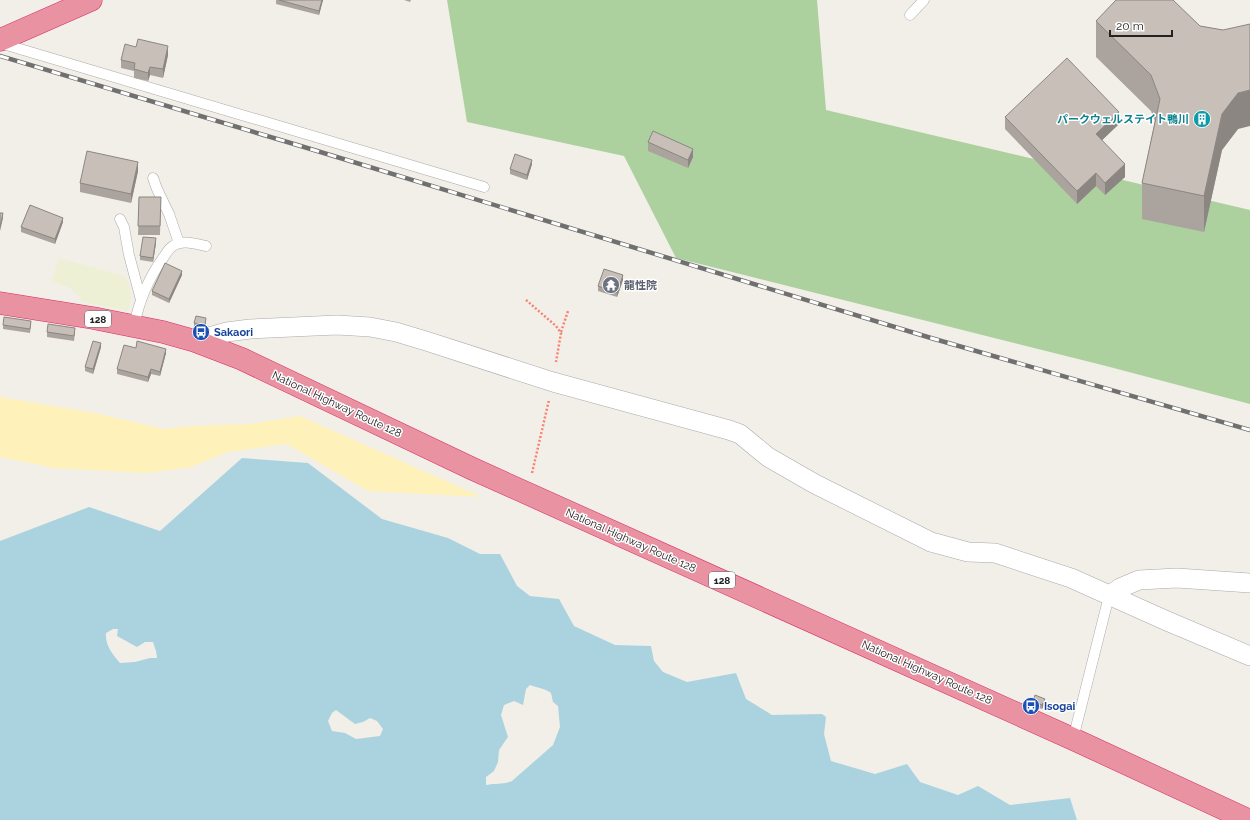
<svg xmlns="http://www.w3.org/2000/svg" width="1250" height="820" viewBox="0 0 1250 820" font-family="Raleway,'Noto Sans JP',sans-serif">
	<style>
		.farmland { fill: #eef0d5 }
		.forest { fill: #add19e }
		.sand { fill: #fff1ba }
		.water { fill: #aad3df; fill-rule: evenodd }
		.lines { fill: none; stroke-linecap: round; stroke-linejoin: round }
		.lane-casing { stroke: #a9a9a9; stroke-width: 11 }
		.street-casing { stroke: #a9a9a9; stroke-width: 20 }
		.highway-casing { stroke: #dc2a67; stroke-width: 23 }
		.path { stroke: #fa8072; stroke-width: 2.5; stroke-dasharray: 2 2; stroke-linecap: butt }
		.lane { stroke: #fff; stroke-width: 10 }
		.street { stroke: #fff; stroke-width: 19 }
		.highway { stroke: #e892a2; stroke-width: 22 }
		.rail-casing { stroke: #707070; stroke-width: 4.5 }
		.rail { stroke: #fff; stroke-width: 3; stroke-dasharray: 9; stroke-linecap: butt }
		.wall { fill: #aba49e }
		.shaded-wall { fill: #8b8681 }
		.building { fill: #c7bfb8; stroke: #8b8681 }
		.labels { text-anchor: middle; stroke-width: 3; stroke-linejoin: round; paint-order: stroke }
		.shield { fill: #fff; stroke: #646464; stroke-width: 1 }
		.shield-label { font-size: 10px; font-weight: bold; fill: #222 }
		.culture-label { font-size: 11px; font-weight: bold; fill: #0d838f; stroke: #fff; text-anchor: end }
		.worship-label { font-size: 11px; font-weight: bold; fill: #5b616d; stroke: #fff; text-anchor: start }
		.transit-label { font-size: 11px; font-weight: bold; fill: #164399; stroke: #fff; text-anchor: start }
		.street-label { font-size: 11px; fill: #222; stroke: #fff }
	</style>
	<rect width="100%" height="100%" fill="#f2efe9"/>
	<!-- farmland -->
	<polygon class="farmland" points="59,258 124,276 129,283 131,300 128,311 82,302 80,297 69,287 51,282"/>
	<!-- forest -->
	<polygon class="forest" points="447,0 817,0 826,110 1250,210 1250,404 1106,366 676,258 624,156 467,122"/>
	<!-- sand -->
	<polygon class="sand" points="0,397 95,413 164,429 191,426 250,424 300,416 482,497 368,491 287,444 228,452 191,467 147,473 55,468 0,457"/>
	<!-- water -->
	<path class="water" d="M242,458L308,463L382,519L448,538L480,554H500L517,586L530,596L559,599L574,626L615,645L651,646L654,661L663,672L687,682L736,673L746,699L772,715L822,714L826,717L824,734L831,761L875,774L907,764L920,782L958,795L978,786L1010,805L1070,798L1077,820H0V541L89,507L160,531ZM113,629H118L117,636L137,647L145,642H153L156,651L157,658H150L135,662L120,663C112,654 105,645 106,633ZM530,685C537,688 544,688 551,693L553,702L558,706L560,727L553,745L512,781C503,785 496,783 486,785V777L494,771L498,762L499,750L508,737L501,715L504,705L514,701L523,705L526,689ZM336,710L355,724L363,722L370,718L377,721L383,729L380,736L356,739L345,733L332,731L328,721L332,713Z"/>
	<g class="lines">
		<defs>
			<g id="lane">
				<polyline points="910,15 924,0"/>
				<polyline points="0,43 484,187"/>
				<polyline points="153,178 157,189 169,214 179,243"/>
				<polyline points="120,219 124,227 129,255 141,300"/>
				<path d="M134,326C139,301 148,279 163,258C166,254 169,248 173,246C182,239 196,244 206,246"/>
				<polyline points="1073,739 1109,596"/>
			</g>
			<g id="street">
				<polyline points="195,341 227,332 250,329 337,325 370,327 396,332 426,341 553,382 729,430 740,434 768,457 815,484 931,542 968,552 995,553 1071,578 1167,621 1250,656"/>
				<polyline points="1109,596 1120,588 1139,580 1177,578 1250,583"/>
			</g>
			<g id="highway">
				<polyline points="0,40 91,0"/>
				<polyline points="0,303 93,318 163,332 195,341 242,359 473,469 1073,739 1248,820"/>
			</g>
		</defs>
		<!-- lane casing -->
		<use href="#lane" class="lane-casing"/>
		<!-- street casing -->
		<use href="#street" class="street-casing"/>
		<!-- highway casing -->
		<use href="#highway" class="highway-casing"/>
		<!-- path -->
		<g class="path">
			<polyline points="526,300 556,326 561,333 556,362"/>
			<polyline points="561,332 568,311"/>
			<polyline points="532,473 549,400"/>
		</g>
		<!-- lane -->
		<use href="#lane" class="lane"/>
		<!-- street -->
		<use href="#street" class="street"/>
		<!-- highway -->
		<use href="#highway" class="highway"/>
		<defs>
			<polyline id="rail" points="0,56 304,147 931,338 1250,430"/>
		</defs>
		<!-- rail casing -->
		<use href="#rail" class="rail-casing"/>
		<!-- rail -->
		<use href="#rail" class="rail"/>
	</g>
	<!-- wall -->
	<g class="wall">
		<polygon points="276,0 323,0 319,15 276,4"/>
		<polygon points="404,0 411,0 410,2"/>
		<polygon points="1096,21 1200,26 1223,30 1238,129 1222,150 1204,232 1142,219 1142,183 1155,121 1151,111 1096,57"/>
		<polygon points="168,55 163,78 150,75 148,81 134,78 134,71 121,68 121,60"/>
		<polygon points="1005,117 1119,124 1102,140 1125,177 1105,195 1096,186 1077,204 1005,129"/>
		<polygon points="648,142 693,157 688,168 648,151"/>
		<polygon points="532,164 527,180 510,174 510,169"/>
		<polygon points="138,171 131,203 80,192 80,183"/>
		<polygon points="139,197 161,197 160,235 138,235"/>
		<polygon points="63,222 55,244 21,232 21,227"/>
		<polygon points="156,243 153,262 140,260 140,256"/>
		<polygon points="182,275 169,303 152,295 152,291"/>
		<polygon points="623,280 617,297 598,291 598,286"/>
		<polygon points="206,322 205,329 194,328 194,323"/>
		<polygon points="3,325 31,325 30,333 3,329"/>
		<polygon points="47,332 75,333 74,341 47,337"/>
		<polygon points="101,347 93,374 85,371 85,367"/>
		<polygon points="136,348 166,353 160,376 151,374 148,382 117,374 117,369"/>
		<polygon points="1033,701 1045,703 1042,709 1033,706"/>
	</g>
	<!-- shaded-wall -->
	<g class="shaded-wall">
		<polygon points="322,0 323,0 319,15 319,11"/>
		<polygon points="168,46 168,55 163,78 163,69"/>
		<polygon points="150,67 150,75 148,81 148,73"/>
		<polygon points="1250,90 1250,126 1238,129 1222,150 1204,232 1204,196 1222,114 1238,93"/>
		<polygon points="1119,112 1119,124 1096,146 1096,134"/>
		<polygon points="693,149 693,157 688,168 688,160"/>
		<polygon points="532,160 532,164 527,180 527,175"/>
		<polygon points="138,162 138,171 131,203 131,194"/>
		<polygon points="1125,164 1125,177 1105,195 1105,183"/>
		<polygon points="1096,173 1096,186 1077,204 1077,191"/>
		<polygon points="3,213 3,218 0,231 0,227"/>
		<polygon points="63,218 63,222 55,244 55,239"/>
		<polygon points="156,238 156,243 153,262 153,258"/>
		<polygon points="182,271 182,275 169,303 169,299"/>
		<polygon points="623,275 623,280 617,297 617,293"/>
		<polygon points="101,343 101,347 93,374 93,369"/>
		<polygon points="166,349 166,353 160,376 160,372"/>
		<polygon points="151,369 151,374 148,382 148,377"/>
		<polygon points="1045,699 1045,703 1042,709 1042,705"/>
	</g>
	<!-- building -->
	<g class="building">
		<polygon points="279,0 322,0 319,11"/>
		<polygon points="1116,0 1173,0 1200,26 1223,30 1250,24 1250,90 1238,93 1222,114 1204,196 1142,183 1160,99 1151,75 1096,21"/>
		<polygon points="138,39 168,46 163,69 150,67 148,73 134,69 135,63 121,60 125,44 136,47"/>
		<polygon points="1067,58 1119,112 1096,134 1125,164 1105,183 1096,173 1077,191 1005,117"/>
		<polygon points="653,131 693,149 688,160 648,142"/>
		<polygon points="87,151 138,162 131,194 80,183"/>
		<polygon points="515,154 532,160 527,175 510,169"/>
		<polygon points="139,197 161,197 160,226 138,226"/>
		<polygon points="30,205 63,218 55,239 21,227"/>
		<polygon points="0,213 3,213 0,227"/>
		<polygon points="143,237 156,238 153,258 140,256"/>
		<polygon points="165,263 182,271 169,299 152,291"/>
		<polygon points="604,269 623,275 617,293 598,286"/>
		<polygon points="196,316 206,318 205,325 194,323"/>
		<polygon points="4,317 31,321 30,329 3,325"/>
		<polygon points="48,324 75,328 74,336 47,332"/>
		<polygon points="93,341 101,343 93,369 85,367"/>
		<polygon points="137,341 166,349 160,372 151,369 148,377 117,369 124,345 136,348"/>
		<polygon points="1035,695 1045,699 1042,705 1033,701"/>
	</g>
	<!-- icons -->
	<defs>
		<symbol id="building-disc" viewBox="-11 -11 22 22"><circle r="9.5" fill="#0f9aa8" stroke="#fff"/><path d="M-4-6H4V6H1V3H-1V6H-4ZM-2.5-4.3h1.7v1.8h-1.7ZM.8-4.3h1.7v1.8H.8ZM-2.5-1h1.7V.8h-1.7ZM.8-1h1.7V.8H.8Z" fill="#fff"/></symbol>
		<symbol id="temple-disc" viewBox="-11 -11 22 22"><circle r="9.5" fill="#6b7280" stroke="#fff"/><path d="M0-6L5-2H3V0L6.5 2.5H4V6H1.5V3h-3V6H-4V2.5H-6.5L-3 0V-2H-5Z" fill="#fff"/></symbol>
		<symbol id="bus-disc" viewBox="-11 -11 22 22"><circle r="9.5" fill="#1a4fb4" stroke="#fff"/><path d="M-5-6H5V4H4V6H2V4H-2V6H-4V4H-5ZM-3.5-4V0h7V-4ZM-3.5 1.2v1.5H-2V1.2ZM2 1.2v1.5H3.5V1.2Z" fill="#fff"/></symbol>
	</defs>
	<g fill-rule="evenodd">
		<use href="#building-disc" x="1192" y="109" width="20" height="20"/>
		<use href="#temple-disc" x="601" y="275" width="20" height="20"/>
		<use href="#bus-disc" x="191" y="322" width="20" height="20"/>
		<use href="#bus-disc" x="1021" y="696" width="20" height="20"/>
	</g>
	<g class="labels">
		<!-- shield labels -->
		<g class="shield">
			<rect x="85" y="311" width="26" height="16" rx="3"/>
			<rect x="709" y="572" width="26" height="16" rx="3"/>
		</g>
		<g class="shield-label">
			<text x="98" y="323">128</text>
			<text x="722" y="584">128</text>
		</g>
		<!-- culture labels -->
		<g class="culture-label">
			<text x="1189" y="123">パークウェルステイト鴨川</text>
		</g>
		<!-- worship labels -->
		<g class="worship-label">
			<text x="624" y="289">龍性院</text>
		</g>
		<!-- transit labels -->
		<g class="transit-label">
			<text x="214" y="336">Sakaori</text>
			<text x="1044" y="710">Isogai</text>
		</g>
		<!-- street labels -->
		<g class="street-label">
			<text transform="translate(337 404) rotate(25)" y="4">National Highway Route 128</text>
			<text transform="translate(631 540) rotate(24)" y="4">National Highway Route 128</text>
			<text transform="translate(927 672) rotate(24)" y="4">National Highway Route 128</text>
		</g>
	</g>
	<!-- scale -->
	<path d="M1110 30v6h62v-6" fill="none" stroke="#222222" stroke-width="2"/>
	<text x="1116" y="30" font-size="12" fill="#222222" stroke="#ffffff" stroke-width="3" paint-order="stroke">20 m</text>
</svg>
